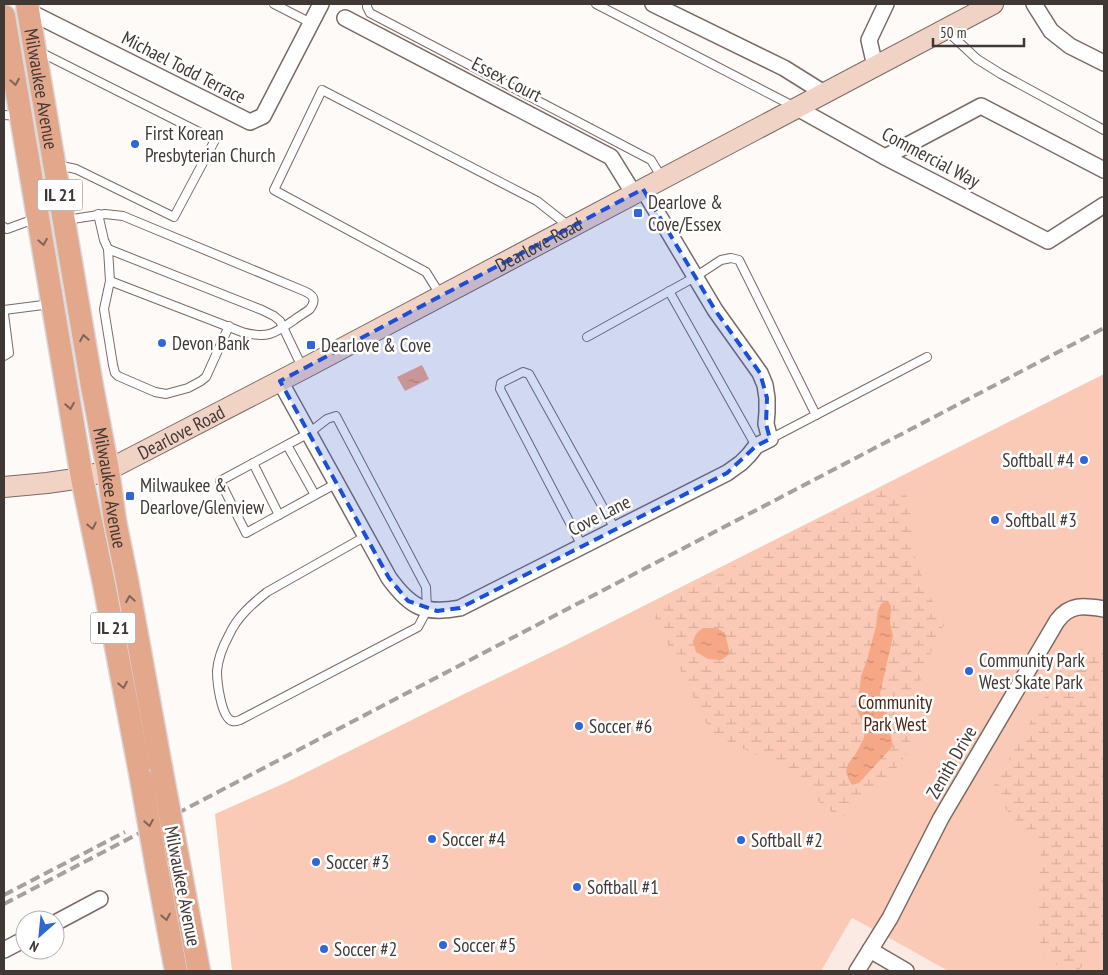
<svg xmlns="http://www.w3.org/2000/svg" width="1108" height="975" viewBox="0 0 1108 975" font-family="'PT Sans Narrow',sans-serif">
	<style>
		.built { fill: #fbeae3 }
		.green { fill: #facab6 }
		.wetland { fill: url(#wetland-marsh) }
		.water { fill: url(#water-ripples) }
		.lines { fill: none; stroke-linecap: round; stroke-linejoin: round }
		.service-casing { stroke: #7b6a63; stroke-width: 10 }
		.minor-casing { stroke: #7b6a63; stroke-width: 18 }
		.secondary-casing { stroke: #7b6a63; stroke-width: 22 }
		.primary-casing { stroke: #d9d7d7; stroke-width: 25 }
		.service { stroke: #fff; stroke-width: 8 }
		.minor { stroke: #fff; stroke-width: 15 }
		.secondary { stroke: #f1d3c5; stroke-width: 20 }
		.primary { stroke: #e3a78c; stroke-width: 22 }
		.rail { stroke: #a7a19e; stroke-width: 4; stroke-dasharray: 10 5; stroke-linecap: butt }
		.primary-bridge-casing { stroke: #d9d7d7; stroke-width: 25; stroke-linecap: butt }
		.primary-bridge { stroke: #e3a78c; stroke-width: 22 }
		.oneway { stroke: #816458 }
		.marked { fill: #1d4ed8; fill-opacity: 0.2; stroke: #1d4ed8; stroke-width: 4; stroke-dasharray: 10 6; stroke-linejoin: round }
		.poi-dot { fill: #3066d5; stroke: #fff; stroke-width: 2 }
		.labels { text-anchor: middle; stroke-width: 5; stroke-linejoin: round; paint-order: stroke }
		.shield { fill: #fff; stroke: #797472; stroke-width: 1 }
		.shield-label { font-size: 18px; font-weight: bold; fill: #403835 }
		.street-label { font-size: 19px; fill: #403835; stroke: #fff }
		.poi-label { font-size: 19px; fill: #403835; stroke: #fff; text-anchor: start }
		.park-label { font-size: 19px; fill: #4a2413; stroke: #fff }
	</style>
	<defs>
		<pattern id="wetland-marsh" width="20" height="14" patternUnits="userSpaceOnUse" patternTransform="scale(1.25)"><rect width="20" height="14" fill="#facab6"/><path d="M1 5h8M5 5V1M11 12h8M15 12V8" fill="none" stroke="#d7ae9d"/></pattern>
		<pattern id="water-ripples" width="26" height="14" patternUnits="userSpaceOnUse" patternTransform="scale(1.25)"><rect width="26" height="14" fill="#f5a786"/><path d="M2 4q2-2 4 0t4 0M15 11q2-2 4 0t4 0" fill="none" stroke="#c8896e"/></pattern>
	</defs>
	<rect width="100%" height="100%" fill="#fefaf8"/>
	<!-- built -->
	<polygon class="built" points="852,918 900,944 948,971 821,971"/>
	<!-- green -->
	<polygon class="green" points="1104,374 1104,971 948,971 900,944 852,918 821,971 232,971 215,814 287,782 462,695 562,647"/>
	<!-- wetland -->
	<g class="wetland">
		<polygon points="901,488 909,499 915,557 929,594 944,625 931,652 916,694 908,752 893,773 874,792 845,816 835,814 822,805 803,785 780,766 729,742 710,731 655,618 660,605 874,492"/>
		<polygon points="1073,648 1104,649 1104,686 1096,691 1099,719 1104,726 1104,805 1100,811 1104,815 1104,942 1078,971 1064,971 1041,953 1038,908 1041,848 990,792"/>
	</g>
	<!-- water -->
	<g class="water">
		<polygon points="422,365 429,379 405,391 397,377"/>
		<polygon points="888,601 891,606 890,623 893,636 880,694 886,711 893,746 859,783 852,785 849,780 846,771 848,764 855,755 864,738 865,728 857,710 858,697 860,687 861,676 867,660 876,626 878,610 881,604 884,602"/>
		<path d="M703,628H717L725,633L730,654L721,660L708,659L696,652C692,640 693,635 703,628Z"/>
	</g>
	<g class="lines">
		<defs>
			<g id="service">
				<polyline points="274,4 311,23"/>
				<polyline points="367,4 367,7 370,13 651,160 662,178"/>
				<polyline points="596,4 795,107"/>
				<polyline points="947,31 977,59 1001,74 1104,130"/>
				<polyline points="40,52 215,140 174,217 76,169 57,165"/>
				<polyline points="4,115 19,116"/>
				<polyline points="98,214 104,240 108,249"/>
				<path d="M66,220L105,214L123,216L304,291C313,295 317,299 310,309C305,313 299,316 294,320C274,334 267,339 242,332L110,281"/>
				<polyline points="4,227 7,229 37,218"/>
				<polyline points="669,291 756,446"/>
				<polyline points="441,296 426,272 274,190 322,90 537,201 570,227"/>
				<polyline points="4,310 51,304"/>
				<polyline points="4,314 9,353 4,356"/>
				<polyline points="229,326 206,377 201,381 188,388 166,394 155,392 118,376 115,373 113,365 104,309 110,281 108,249 262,310 274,316 280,321 303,369"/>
				<polyline points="587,337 695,277 721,260 731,258 739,260 816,415"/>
				<polyline points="770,439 927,357"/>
				<polyline points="287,445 315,495"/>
				<polyline points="253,463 279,515"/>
				<path d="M337,483L246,533L220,481L309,433L327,419L336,416L426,587L427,610L418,627L240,720C237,721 235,722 232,721C221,717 217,682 217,671C218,659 223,646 229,635C237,617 252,604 267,592L366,536"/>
				<polyline points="582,546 500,389 501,383 523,372 529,374 615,529"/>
			</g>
			<g id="minor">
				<polyline points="653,4 784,68 824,93"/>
				<polyline points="1034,4 1051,31 1070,46 1104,63"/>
				<polyline points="28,11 250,122 263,116 321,4"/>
				<polyline points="345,18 611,157 634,194"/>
				<polyline points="875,66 869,40 886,4"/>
				<polyline points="797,108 885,157 1048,241 1104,205"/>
				<polyline points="885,157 981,106 1104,170"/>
				<path d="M280,381L389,578C410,607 424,615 460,608L727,473L741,463L749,455L756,446L770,439L766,424L767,412V398L765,385L760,373L715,310L643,189"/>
				<polyline points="55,923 100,899"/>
				<polyline points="4,950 25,939"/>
				<polyline points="870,950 906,971"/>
				<path d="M857,971L890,918L941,818L1057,621C1070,603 1085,606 1104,609"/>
			</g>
			<g id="secondary">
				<path id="s1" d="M4,487L47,483L82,478L108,470L303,369L993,4"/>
			</g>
			<g id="primary">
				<path id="s2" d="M27,4L92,386L108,470L115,521L127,580L161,767"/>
				<polyline points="4,16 82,478 104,584 141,778"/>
				<polyline points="178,858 199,971"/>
				<polyline points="157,869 176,971"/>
			</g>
		</defs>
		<!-- service casing -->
		<use href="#service" class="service-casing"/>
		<!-- minor casing -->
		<use href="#minor" class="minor-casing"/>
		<!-- secondary casing -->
		<use href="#secondary" class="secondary-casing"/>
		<!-- primary casing -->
		<use href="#primary" class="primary-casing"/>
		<!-- service -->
		<use href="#service" class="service"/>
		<!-- minor -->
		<use href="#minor" class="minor"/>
		<!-- secondary -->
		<use href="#secondary" class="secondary"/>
		<!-- primary -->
		<use href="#primary" class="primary"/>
		<!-- rail -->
		<g class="rail">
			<polyline points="4,895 125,832"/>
			<polyline points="4,904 1104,328"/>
		</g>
		<defs>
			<g id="primary-bridge">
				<polyline points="161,767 178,858"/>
				<polyline points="141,778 157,869"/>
			</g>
		</defs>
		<!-- primary-bridge casing -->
		<use href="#primary-bridge" class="primary-bridge-casing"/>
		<!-- primary-bridge -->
		<use href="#primary-bridge" class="primary-bridge"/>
	</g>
	<!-- one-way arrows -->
	<defs><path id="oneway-chevron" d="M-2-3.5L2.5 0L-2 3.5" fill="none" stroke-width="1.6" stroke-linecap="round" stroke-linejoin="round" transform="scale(1.25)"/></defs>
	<g class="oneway">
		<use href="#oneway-chevron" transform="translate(15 82) rotate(80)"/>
		<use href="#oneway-chevron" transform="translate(43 242) rotate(80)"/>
		<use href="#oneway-chevron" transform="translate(84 338) rotate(-100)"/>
		<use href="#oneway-chevron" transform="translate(70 406) rotate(81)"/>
		<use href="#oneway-chevron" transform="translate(92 526) rotate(78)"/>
		<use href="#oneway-chevron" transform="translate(130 599) rotate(-100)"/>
		<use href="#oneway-chevron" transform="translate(123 685) rotate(79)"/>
		<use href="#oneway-chevron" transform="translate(149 823) rotate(80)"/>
		<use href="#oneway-chevron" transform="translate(166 917) rotate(79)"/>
	</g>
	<!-- marked area -->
	<path class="marked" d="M643,189L715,310L760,373L767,398L766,424L770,439L756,446L727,473L460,608L437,611L408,601L389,578L280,381Z"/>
	<!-- markers -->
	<g class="poi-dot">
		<circle cx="135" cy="144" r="5"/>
		<rect x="633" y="208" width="10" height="10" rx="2.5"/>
		<circle cx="162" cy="343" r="5"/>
		<rect x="306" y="340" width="10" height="10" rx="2.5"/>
		<circle cx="1084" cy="460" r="5"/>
		<rect x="125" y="491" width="10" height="10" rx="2.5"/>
		<circle cx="995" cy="520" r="5"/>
		<circle cx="969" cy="671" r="5"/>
		<circle cx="579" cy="726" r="5"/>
		<circle cx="432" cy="839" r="5"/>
		<circle cx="741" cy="840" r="5"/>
		<circle cx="316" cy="862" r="5"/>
		<circle cx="577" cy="887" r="5"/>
		<circle cx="443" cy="945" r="5"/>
		<circle cx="324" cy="949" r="5"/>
	</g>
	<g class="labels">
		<!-- shield labels -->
		<g class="shield">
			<rect x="37.5" y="179.5" width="45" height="31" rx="4"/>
			<rect x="90.5" y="612.5" width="45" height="31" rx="4"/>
		</g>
		<g class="shield-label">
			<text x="60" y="201">IL 21</text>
			<text x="113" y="634">IL 21</text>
		</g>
		<!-- street labels -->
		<g class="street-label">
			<text transform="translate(184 67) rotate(27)" y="7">Michael Todd Terrace</text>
			<text transform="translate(507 79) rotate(27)" y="7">Essex Court</text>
			<text dy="7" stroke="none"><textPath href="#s2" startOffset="86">Milwaukee Avenue</textPath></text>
			<text transform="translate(931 157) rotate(28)" y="7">Commercial Way</text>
			<text dy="7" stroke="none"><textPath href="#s1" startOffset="592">Dearlove Road</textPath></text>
			<text dy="7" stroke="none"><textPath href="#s1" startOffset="188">Dearlove Road</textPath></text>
			<text dy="7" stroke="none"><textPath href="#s2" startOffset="491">Milwaukee Avenue</textPath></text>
			<text transform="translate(599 515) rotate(-27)" y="7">Cove Lane</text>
			<text transform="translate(951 762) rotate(-60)" y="7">Zenith Drive</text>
			<text transform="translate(183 886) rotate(79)" y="7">Milwaukee Avenue</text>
		</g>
		<!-- poi labels -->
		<g class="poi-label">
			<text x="145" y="140">First Korean<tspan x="145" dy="22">Presbyterian Church</tspan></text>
			<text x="648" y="209">Dearlove &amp;<tspan x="648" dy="22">Cove/Essex</tspan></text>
			<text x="172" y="350">Devon Bank</text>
			<text x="321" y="352">Dearlove &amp; Cove</text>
			<text x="1074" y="467" text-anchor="end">Softball #4</text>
			<text x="140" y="492">Milwaukee &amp;<tspan x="140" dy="22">Dearlove/Glenview</tspan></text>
			<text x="1005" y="527">Softball #3</text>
			<text x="979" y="667">Community Park<tspan x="979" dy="22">West Skate Park</tspan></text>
			<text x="589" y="733">Soccer #6</text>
			<text x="442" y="846">Soccer #4</text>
			<text x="751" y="847">Softball #2</text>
			<text x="326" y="869">Soccer #3</text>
			<text x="587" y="894">Softball #1</text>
			<text x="453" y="952">Soccer #5</text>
			<text x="334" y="956">Soccer #2</text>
		</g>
		<!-- park labels -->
		<g class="park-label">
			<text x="895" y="709">Community<tspan x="895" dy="22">Park West</tspan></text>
		</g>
	</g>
	<!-- border -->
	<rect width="1108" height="975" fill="none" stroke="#403835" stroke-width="10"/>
	<!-- north arrow -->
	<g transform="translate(40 935) rotate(207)"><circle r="24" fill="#ffffff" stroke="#b3afae"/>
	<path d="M0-4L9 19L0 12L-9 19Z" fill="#3066d5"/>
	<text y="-8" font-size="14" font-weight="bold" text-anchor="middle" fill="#403835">N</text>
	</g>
	<!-- scale -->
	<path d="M933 38v8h91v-8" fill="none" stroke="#403835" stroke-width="2.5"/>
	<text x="940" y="38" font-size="15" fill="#403835" stroke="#ffffff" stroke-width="4" paint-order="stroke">50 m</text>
</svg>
